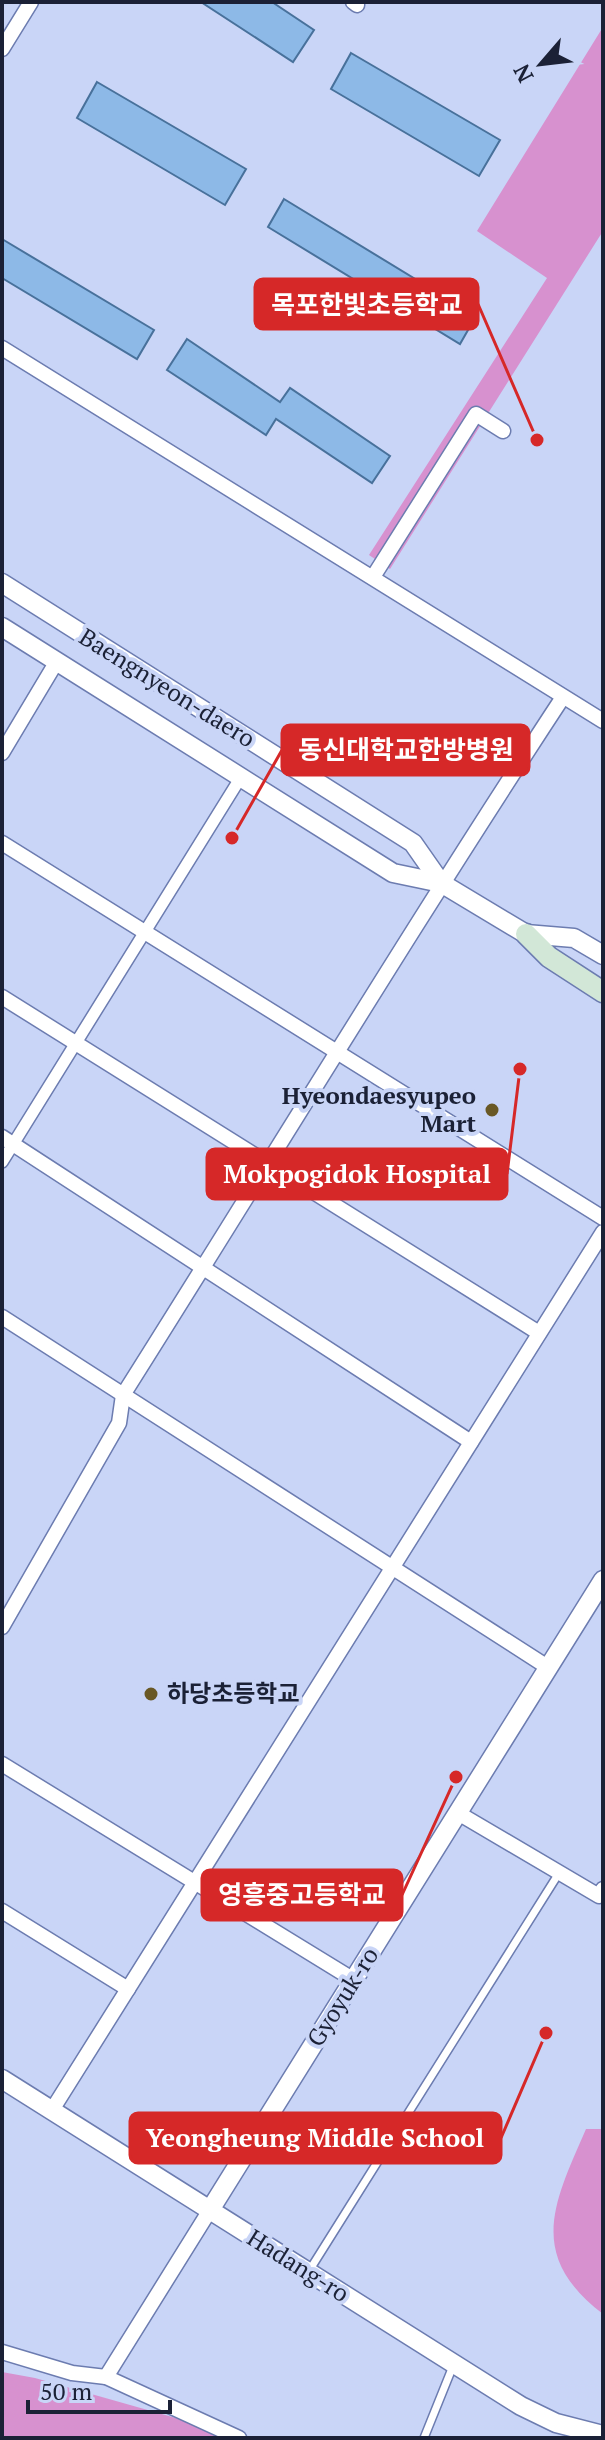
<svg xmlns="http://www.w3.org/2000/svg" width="605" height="2440" viewBox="0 0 605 2440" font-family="'PT Serif','Noto Sans KR',serif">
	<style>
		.green { fill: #d791cf }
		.building { fill: #8db9e7; stroke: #48719b; stroke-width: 2 }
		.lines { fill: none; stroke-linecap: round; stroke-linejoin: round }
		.service-casing { stroke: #6c7cb0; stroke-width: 10 }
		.pedestrian-casing { stroke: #6c7cb0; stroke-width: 14 }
		.minor-casing { stroke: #6c7cb0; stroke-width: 17 }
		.tertiary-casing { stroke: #6c7cb0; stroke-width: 21 }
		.secondary-casing { stroke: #6c7cb0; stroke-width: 23 }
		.service { stroke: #fff; stroke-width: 7 }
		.pedestrian { stroke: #fff; stroke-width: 11 }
		.minor { stroke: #fff; stroke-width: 14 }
		.tertiary { stroke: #fff; stroke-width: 18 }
		.secondary { stroke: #d2e7d7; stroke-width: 20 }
		.poi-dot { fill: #695825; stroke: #c9d5f7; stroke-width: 3 }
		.labels { text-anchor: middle; stroke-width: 8; stroke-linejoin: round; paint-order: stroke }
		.street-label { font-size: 24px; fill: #1b2136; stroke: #c9d5f7 }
		.poi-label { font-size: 24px; font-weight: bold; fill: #1b2136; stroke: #c9d5f7; text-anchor: end }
		.leader { fill: none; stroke: #d62828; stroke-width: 3 }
		.callout-dot { fill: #d62828; stroke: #c9d5f7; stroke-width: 3 }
		.callout { fill: #d62828; stroke: #d62828; stroke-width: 3 }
		.callout-label { font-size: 26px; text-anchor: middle; font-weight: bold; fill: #fff }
	</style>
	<rect width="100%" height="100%" fill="#c9d5f7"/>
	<!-- green -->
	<g class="green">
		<polygon points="603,27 603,231 390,569 369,555 547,278 477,231"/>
		<path d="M586,2129H603V2314C526,2255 554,2203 586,2129Z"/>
		<polygon points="2,2372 35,2378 211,2428 228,2438 2,2438"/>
	</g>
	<!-- building -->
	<g class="building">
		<polygon points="201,2 272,2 314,30 293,62"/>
		<polygon points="351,53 500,140 479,176 331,89"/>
		<polygon points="97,82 246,169 225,205 77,118"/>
		<polygon points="284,199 476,316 460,344 268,227"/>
		<polygon points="2,239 154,330 137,359 2,278"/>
		<polygon points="187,339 280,402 290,388 390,456 372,483 276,419 266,435 167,370"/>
	</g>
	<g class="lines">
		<defs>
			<g id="service">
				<polyline points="309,2271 559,1873"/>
				<polyline points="424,2438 453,2366"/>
			</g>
			<polyline id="pedestrian" points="2,1162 241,777"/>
			<g id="minor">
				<polyline points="353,2 357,5"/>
				<polyline points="2,49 31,2"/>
				<polyline points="2,348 603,721"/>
				<polyline points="373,577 476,414 503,431"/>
				<polyline points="2,753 57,661"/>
				<polyline points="2,843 603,1218"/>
				<polyline points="2,997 539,1333"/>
				<polyline points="2,1137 471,1442"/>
				<polyline points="2,1317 549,1668"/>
				<path d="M2,1627L119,1423L123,1395C270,1162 412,927 563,697"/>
				<polyline points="2,1764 354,1980"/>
				<polyline points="458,1813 599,1896 603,1889"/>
				<polyline points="2,1911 128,1989"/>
				<polyline points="52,2110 603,1232"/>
				<polyline points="2,2352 72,2373 106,2377 239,2438"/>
				<polyline points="106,2377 210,2210"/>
			</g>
			<g id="tertiary">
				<polyline points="2,583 413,843 441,883"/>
				<polyline points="2,627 393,873 441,883 526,934 574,938 603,955"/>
				<polyline points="2,2079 521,2406 556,2423 603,2435"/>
				<polyline points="210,2210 603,1580"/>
			</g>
			<polyline id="secondary" points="526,934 549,957 603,992"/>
		</defs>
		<!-- service casing -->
		<use href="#service" class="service-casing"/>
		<!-- pedestrian casing -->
		<use href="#pedestrian" class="pedestrian-casing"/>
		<!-- minor casing -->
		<use href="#minor" class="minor-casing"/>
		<!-- tertiary casing -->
		<use href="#tertiary" class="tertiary-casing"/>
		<!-- secondary casing -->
		<use href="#secondary" class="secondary-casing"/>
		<!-- service -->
		<use href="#service" class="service"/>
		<!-- pedestrian -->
		<use href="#pedestrian" class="pedestrian"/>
		<!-- minor -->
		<use href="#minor" class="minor"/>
		<!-- tertiary -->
		<use href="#tertiary" class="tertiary"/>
		<!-- secondary -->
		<use href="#secondary" class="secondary"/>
	</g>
	<!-- markers -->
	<g class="poi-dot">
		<circle cx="492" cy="1110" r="8"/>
		<circle cx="151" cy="1694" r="8"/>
	</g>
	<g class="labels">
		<!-- street labels -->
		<g class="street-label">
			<text transform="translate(167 688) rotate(32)" y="8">Baengnyeon-daero</text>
			<text transform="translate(343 1997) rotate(-58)" y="8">Gyoyuk-ro</text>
			<text transform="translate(298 2266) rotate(32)" y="8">Hadang-ro</text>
		</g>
		<!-- poi labels -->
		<g class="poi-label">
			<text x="476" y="1104">Hyeondaesyupeo<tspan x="476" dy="28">Mart</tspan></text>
			<text x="167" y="1702" text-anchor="start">하당초등학교</text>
		</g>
	</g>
	<!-- callouts -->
	<path class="leader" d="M537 440L478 304M232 838L282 750M520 1069L507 1174M456 1777L402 1895M546 2033L501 2138"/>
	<g class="callout-dot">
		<circle cx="537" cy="440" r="8"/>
		<circle cx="232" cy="838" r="8"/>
		<circle cx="520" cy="1069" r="8"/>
		<circle cx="456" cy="1777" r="8"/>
		<circle cx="546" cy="2033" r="8"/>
	</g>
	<g class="callout">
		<rect x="255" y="279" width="223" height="50" rx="8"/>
		<rect x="282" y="725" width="247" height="50" rx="8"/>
		<rect x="207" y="1149" width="300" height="50" rx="8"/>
		<rect x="202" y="1870" width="200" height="50" rx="8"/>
		<rect x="130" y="2113" width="371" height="50" rx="8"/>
	</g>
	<g class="callout-label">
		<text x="367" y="314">목포한빛초등학교</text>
		<text x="406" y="759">동신대학교한방병원</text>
		<text x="357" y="1183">Mokpogidok Hospital</text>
		<text x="302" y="1904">영흥중고등학교</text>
		<text x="315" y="2147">Yeongheung Middle School</text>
	</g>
	<!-- border -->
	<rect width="605" height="2440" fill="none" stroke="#1b2136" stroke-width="8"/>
	<!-- north arrow -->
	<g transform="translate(541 64) rotate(242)" stroke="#c9d5f7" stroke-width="6" paint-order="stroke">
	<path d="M0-6L14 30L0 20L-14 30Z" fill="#1b2136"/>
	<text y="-12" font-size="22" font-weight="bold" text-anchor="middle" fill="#1b2136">N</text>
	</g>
	<!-- scale -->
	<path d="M28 2400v12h142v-12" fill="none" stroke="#1b2136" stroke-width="4"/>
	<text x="40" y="2400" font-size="24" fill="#1b2136" stroke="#c9d5f7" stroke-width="6" paint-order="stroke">50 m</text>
</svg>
